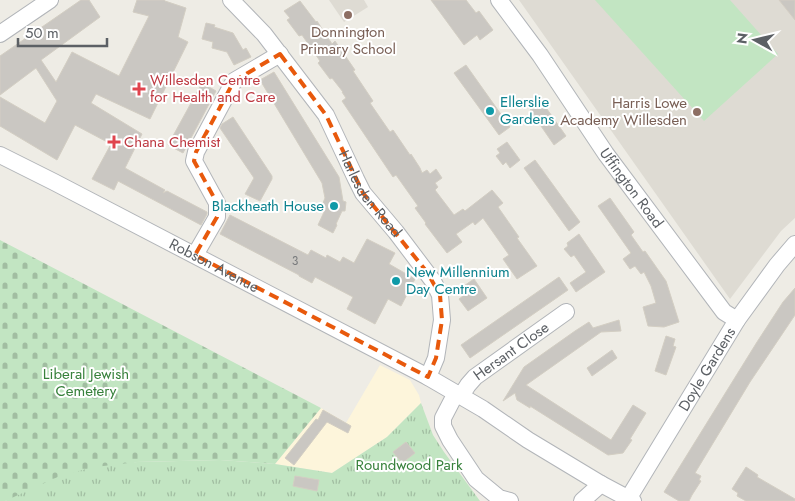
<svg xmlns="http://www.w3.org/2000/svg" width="795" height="501" viewBox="0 0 795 501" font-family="Jost,sans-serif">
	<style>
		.commercial { fill: #fdf5db }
		.education { fill: #dedbd3 }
		.cemetery { fill: url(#cemetery-stones) }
		.park { fill: url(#park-tufts) }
		.pitch { fill: #c2e5c2 }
		.building { fill: #cac7c2; stroke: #d3cec3 }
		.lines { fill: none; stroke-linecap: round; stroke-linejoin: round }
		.minor-casing { stroke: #b2b5b9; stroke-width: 18 }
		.minor { stroke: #fff; stroke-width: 16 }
		.marked { fill: none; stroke: #e8590c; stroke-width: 4; stroke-dasharray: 10 6; stroke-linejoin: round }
		.education-dot { fill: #8d6e63; stroke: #fff; stroke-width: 2 }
		.health-dot { fill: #e0444e; stroke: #fff; stroke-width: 2 }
		.culture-dot { fill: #0f9aa8; stroke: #fff; stroke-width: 2 }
		.labels { text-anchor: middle; stroke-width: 4; stroke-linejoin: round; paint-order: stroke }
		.number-label { font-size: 12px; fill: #787a7c }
		.education-label { font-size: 15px; fill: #785e54; stroke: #fff }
		.health-label { font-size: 15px; fill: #be3a42; stroke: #fff; text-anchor: start }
		.culture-label { font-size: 15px; fill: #0d838f; stroke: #fff; text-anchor: start }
		.street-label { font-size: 15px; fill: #5c6065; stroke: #fff }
		.park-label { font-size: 15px; fill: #37813b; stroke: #fff }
	</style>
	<defs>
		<pattern id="cemetery-stones" width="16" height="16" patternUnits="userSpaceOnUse" patternTransform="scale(1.25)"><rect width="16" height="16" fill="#c2e5c2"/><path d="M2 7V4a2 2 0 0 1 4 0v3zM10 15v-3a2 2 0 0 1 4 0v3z" fill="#a1bda1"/></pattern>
		<pattern id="park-tufts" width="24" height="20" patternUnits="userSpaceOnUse" patternTransform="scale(1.25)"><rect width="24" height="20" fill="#c2e5c2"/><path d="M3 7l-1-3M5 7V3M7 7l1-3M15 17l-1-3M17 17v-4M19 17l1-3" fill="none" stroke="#a1bda1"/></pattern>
	</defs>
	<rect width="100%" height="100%" fill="#eeece5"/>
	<!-- commercial -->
	<polygon class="commercial" points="380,365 410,380 419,395 421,403 387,437 332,473 275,464 321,408 346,423"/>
	<!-- education -->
	<g class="education">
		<polygon points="329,0 364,0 368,7 344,22"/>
		<polygon points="519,0 795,0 795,218 781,231 730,299"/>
	</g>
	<!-- cemetery -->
	<polygon class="cemetery" points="0,240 321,408 275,464 220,460 137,462 5,501 0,501"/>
	<!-- park -->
	<polygon class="park" points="421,403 433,435 444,452 480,501 5,501 62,475 95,467 137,462 220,460 275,464 332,473 387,437"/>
	<!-- pitch -->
	<polygon class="pitch" points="595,0 730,0 778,54 704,121"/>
	<!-- building -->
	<g class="building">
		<polygon points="81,0 89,0 100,17 41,60 56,82 72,52 119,76 149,16 133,12 137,0 164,0 165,1 186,8 178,37 188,42 150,119 96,94 91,103 142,134 125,168 165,190 163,193 167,191 207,212 207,214 201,225 118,181 114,190 92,179 111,144 75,125 57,160 0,126 0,97 45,123 57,101 36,68 0,95 0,56"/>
		<polygon points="431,0 466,0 476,13 479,11 493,30 480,40 477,35 464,45"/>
		<polygon points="779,0 795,0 795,20"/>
		<polygon points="300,1 316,22 317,21 332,44 335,41 355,70 353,71 373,101 370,103 390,132 393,130 410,155 411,154 420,168 422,173 427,170 430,174 436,169 442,178 435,183 438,187 435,190 454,215 463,209 465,211 492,190 503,203 498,207 519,237 517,238 537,266 517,279 503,259 509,255 483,218 475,225 473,222 456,234 462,242 447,253 425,224 426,223 415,208 418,206 396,175 393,177 342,101 346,98 342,92 343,92 332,78 330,79 318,63 320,61 302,35 299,36 287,20 290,18 284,11"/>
		<polygon points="206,23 215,25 214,27 233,33 243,50 246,48 251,57 234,65 227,52 212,48 213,42 202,39"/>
		<polygon points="466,65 510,127 499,135 454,73"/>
		<polygon points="274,72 339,177 343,201 346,202 345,211 342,211 336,224 337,225 333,233 318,225 324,212 320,210 325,198 322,183 260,80"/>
		<polygon points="202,83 216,91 183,153 168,145"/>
		<polygon points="542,102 566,136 554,145 530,110"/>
		<polygon points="233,117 272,176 272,179 260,201 245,194 254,178 220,128 222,124"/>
		<polygon points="507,142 520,160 510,168 506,162 503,165 496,156 500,153 497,149"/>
		<polygon points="535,160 580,222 569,231 524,168"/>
		<polygon points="610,198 634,232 631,235 643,252 645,251 666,281 679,322 664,327 648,326 643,307 656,303 651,286 644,272 641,274 635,266 630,269 623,259 631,253 598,206"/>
		<polygon points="230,215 308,255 311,250 326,258 327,255 340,262 343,257 354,263 367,239 395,253 389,264 415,279 401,306 388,299 375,324 347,309 353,297 315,277 312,283 299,276 299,275 220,234"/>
		<polygon points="579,234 605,272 576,292 570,283 586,272 574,255 571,257 564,249 568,246 567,243"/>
		<polygon points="559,277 568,290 470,358 461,345"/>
		<polygon points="474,279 487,298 468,311 459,299 463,296 458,290"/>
		<polygon points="795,288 795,315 750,382 695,473 701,476 699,480 701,481 692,495 689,501 679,501 664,492 757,342 783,302"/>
		<polygon points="619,320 621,331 601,332 526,385 611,440 633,405 646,413 630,439 632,440 623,453 608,455 530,406 530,408 517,400 515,393 503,401 524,367 575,331 589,322 593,328"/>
		<polygon points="666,336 675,339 673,346 676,347 666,375 655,371"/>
		<polygon points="612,350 617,358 592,376 587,368"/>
		<polygon points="323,410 351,426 348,433 327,422 294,465 285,458 316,419 318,420"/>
		<polygon points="406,442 415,453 402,463 393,452"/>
		<polygon points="746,467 758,475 757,477 795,499 795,501 746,501 737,496 738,493 732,489"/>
		<polygon points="295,476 319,480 317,491 293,486"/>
	</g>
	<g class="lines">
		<defs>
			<g id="minor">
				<path id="s1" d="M231,0L264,34L326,115L356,179L363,193L396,232L433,281L440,295L442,320L436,358L428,377"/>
				<path id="s2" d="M499,0L540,55L606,154L724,312L737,320"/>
				<polyline points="0,34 50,0"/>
				<path id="s3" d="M0,155L54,182L428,377L483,409L528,440L601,484L633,501"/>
				<polyline points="195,255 217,217 217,203 194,161 196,152 234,81 280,54"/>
				<polyline points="456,393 443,418 443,426 450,440 476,479 499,498 510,501"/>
				<path id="s4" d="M461,396L468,385L475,377L566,312"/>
				<path id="s5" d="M628,499L737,320L777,265L795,244"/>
				<polyline points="582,501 601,484"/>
			</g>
		</defs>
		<!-- minor casing -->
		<use href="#minor" class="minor-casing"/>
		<!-- minor -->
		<use href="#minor" class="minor"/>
	</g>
	<!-- marked area -->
	<path class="marked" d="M280,54L326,115L363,193L427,272L440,295L442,320L436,358L428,377L195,255L217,217V203L194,161L196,152L234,81Z"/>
	<!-- markers -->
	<g class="education-dot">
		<circle cx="348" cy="15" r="5"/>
		<circle cx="697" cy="112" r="5"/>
	</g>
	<g class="health-dot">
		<path d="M136.5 81.5h5v5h5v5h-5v5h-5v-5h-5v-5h5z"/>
		<path d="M111.5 134.5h5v5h5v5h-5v5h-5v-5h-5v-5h5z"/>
	</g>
	<g class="culture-dot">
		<circle cx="490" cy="111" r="5"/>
		<circle cx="334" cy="206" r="5"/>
		<circle cx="396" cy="281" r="5"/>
	</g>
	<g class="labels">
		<!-- number labels -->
		<g class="number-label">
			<text x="295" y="265">3</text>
		</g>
		<!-- education labels -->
		<g class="education-label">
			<text x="348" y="37">Donnington<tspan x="348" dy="17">Primary School</tspan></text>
			<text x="687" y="108" text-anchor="end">Harris Lowe<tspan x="687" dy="17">Academy Willesden</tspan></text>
		</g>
		<!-- health labels -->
		<g class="health-label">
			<text x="150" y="85">Willesden Centre<tspan x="150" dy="17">for Health and Care</tspan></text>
			<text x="124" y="147">Chana Chemist</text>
		</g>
		<!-- culture labels -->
		<g class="culture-label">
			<text x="500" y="107">Ellerslie<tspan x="500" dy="17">Gardens</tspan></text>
			<text x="324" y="211" text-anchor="end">Blackheath House</text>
			<text x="406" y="277">New Millennium<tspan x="406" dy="17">Day Centre</tspan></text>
		</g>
		<!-- street labels -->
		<g class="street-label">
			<text dy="5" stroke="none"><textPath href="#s2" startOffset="230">Uffington Road</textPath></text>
			<text dy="5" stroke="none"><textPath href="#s1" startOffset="240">Harlesden Road</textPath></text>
			<text dy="5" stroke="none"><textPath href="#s3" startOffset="241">Robson Avenue</textPath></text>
			<text dy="5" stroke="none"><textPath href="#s4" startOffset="68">Hersant Close</textPath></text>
			<text dy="5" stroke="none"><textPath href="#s5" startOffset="152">Doyle Gardens</textPath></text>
		</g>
		<!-- park labels -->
		<g class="park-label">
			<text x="86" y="379">Liberal Jewish<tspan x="86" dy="17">Cemetery</tspan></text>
			<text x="409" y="470">Roundwood Park</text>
		</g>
	</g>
	<!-- north arrow -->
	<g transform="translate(755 40) rotate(278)" stroke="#ffffff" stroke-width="4" paint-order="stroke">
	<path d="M0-4L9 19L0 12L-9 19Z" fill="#5c6065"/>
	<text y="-8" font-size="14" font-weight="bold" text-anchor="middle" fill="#5c6065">N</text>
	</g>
	<!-- scale -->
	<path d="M18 38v8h89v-8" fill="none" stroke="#5c6065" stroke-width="2.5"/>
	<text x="25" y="38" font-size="15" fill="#5c6065" stroke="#ffffff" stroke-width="4" paint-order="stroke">50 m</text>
</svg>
